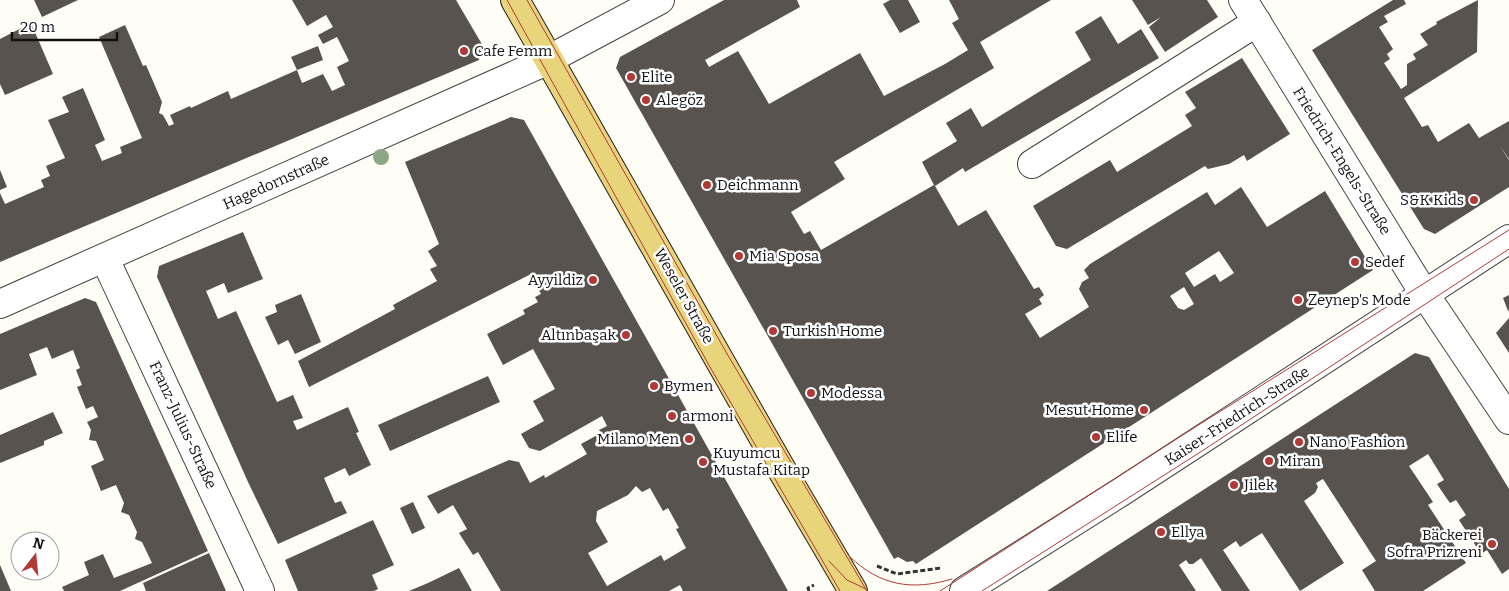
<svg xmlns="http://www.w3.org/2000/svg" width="1509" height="591" viewBox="0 0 1509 591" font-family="Bitter,serif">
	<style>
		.building { fill: #58534e; fill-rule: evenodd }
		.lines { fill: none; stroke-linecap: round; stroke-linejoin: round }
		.minor-casing { stroke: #444; stroke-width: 30 }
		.major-casing { stroke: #222; stroke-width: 30 }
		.path { stroke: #333; stroke-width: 3; stroke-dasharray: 5 2.5; stroke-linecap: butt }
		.minor { stroke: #fff; stroke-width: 28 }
		.major { stroke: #e8d47b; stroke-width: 28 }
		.tram { stroke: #b13a39; stroke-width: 1 }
		.tree { fill: #8da785 }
		.poi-dot { fill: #b13a39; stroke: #fff; stroke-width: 2 }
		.labels { text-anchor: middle; stroke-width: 5; stroke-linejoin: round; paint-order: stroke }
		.poi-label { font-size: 15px; fill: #111; stroke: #fff; text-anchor: start }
		.street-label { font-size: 15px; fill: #111; stroke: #fff }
	</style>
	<rect width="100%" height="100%" fill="#fefdf6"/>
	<!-- building -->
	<g class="building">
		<polygon points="34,0 78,0 42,17"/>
		<polygon points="292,0 456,0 483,46 479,60 0,262 0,193 5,204 44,187 41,180 50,176 46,166 65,158 48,120 69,112 62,97 83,88 105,140 95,145 102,161 122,153 120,147 142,138 99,37 125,25 143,66 146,65 162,102 159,113 163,115 169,126 174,124 170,115 190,106 191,108 228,91 231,99 297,70 302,83 323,74 332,91 345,85 337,67 349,61 337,37 323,44 318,35 333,27 326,15 307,26"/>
		<path d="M724,0H797L800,7L705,60L709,67L738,51L769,104L860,53L884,96L945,64L968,50L952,23L959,19L949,0H1051L980,42L994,68L834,162L845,179L791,212L804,234L810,231L821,250L934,185L922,162L957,141L946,123L971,108L982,127L1091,60L1075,32L1101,16L1118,44L1141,29L1159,58L965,172L963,168L935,186L958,226L986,210L1034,289L1039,287L1044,295L1039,299L1042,304L1025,314L1040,338L1089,307L1079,289L1082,282L1089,278L1084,270L1090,264L1207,192L1215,205L1241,187L1267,227L1325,191L1373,270L916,564L913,561L907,562L898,557L894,559L616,68L620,57ZM1219,251L1234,273L1220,282L1215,274L1194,287L1185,273ZM1184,287L1194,304L1184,310L1178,308L1170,296Z"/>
		<polygon points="890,0 908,0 920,22 900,33 883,4"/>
		<polygon points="1132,0 1207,0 1218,17 1165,52 1149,27 1161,17 1148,25"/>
		<polygon points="1393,0 1404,0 1406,4 1384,16 1388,22 1379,27 1393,49 1387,54 1390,59 1384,63 1401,89 1407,85 1407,64 1416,59 1413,54 1428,45 1420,34 1437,24 1436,22 1478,0 1477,52 1404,98 1422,127 1428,125 1438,142 1469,123 1479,138 1509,121 1509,159 1500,146 1509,160 1509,187 1435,234 1424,229 1312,50"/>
		<polygon points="31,23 53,74 5,95 0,84 0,39"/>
		<polygon points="318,46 323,60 297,70 291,57"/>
		<polygon points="1242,58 1290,134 1247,161 1244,155 1229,164 1208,169 1205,166 1067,249 1056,246 1033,206 1110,160 1117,172 1192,126 1185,115 1196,108 1185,92"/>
		<path d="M511,117L524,120L788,591H683L680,585L669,591H501L478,552L473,555L459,533L467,529L453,505L438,514L427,496L509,460L519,462L530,483L544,475L545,478L587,454L581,444L601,433L599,430L607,426L602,416L540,451L529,448L521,434L544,421L533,401L555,389L533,349L503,365L487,334L525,314L523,310L538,302L535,297L541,294L531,274L309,387L298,361L395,309L393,305L437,281L430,269L437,266L428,251L439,244L405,162ZM636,486L642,492L650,488L663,511L668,508L679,528L676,529L686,548L664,561L661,555L607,586L588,553L608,542L596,521L597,511L628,495Z"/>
		<polygon points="0,170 7,187 0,190"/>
		<polygon points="243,232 263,279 228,293 224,283 206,291 218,319 236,311 277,402 293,395 303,418 293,421 297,430 348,407 359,432 356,433 371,465 349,476 345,468 324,478 335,503 341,501 347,513 278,544 248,482 157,277 159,266"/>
		<polygon points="301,294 321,342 295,354 288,340 278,345 265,317 277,312 275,305"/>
		<polygon points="1509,295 1509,310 1508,311 1503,298"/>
		<polygon points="85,298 96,302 208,551 120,591 64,591 62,587 89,575 84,562 103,554 114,578 152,563 142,542 135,539 137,532 129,515 121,512 124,503 116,485 101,491 91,466 104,460 96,441 89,440 91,430 87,422 98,417 93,406 86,409 77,387 82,385 76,370 80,368 73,350 52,359 47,347 29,354 37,375 0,390 0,334"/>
		<polygon points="1509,318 1509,353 1496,333"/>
		<polygon points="1415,353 1429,357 1509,489 1509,569 1502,574 1487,550 1481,554 1459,520 1466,515 1456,500 1450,503 1445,496 1437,484 1444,480 1428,454 1409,466 1433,502 1428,505 1466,563 1423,591 1375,591 1362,570 1376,561 1323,479 1316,483 1318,487 1315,493 1304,501 1344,563 1300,591 1262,533 1240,547 1236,541 1223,550 1250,591 1222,591 1201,558 1193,564 1189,564 1186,560 1179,565 1196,591 1047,591"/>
		<polygon points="488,376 500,402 390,451 378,425"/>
		<polygon points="53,412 63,433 44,441 44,445 0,463 0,435"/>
		<polygon points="413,502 425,528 412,534 400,508"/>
		<polygon points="373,520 394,565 372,575 378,589 374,591 298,591 285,560"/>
		<polygon points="209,553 226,591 146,591 143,583"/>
		<polygon points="0,565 11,591 0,591"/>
		<polygon points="459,568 472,591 409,591 428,583"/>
	</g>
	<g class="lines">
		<defs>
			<g id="minor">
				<polyline points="1243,0 1420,287 1509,420"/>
				<polyline points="1032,164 1257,22"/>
				<polyline points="105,259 260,591"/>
				<polyline points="0,304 542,63 660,0"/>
				<polyline points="964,591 1121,492 1509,239"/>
			</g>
			<polyline id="major" points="515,0 779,465 853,591"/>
		</defs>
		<!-- minor casing -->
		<use href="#minor" class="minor-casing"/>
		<!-- major casing -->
		<use href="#major" class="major-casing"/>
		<!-- path -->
		<g class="path">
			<polyline points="877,566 897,574 941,568"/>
			<polyline points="809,591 808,588 814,585"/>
		</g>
		<!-- minor -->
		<use href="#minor" class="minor"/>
		<!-- major -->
		<use href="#major" class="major"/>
		<!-- tram -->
		<g class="tram">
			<polyline points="507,0 710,367 840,591"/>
			<polyline points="527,0 726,352 867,591"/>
			<path d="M849,556C880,586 912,591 952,579"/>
			<polyline points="829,561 847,580 866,589"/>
			<polyline points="940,591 1189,431 1509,230"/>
			<polyline points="982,591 1202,451 1509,249"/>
		</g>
	</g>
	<!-- trees -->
	<circle class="tree" cx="381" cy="157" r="8"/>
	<!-- markers -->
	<g class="poi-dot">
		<circle cx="464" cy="51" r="5"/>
		<circle cx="631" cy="77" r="5"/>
		<circle cx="646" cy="100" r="5"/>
		<circle cx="707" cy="185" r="5"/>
		<circle cx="1474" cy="200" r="5"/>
		<circle cx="739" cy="256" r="5"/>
		<circle cx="1355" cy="262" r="5"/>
		<circle cx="593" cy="280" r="5"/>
		<circle cx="1298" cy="300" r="5"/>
		<circle cx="773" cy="331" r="5"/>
		<circle cx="626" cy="335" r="5"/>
		<circle cx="654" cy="386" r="5"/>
		<circle cx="811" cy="393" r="5"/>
		<circle cx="1144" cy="410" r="5"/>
		<circle cx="672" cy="416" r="5"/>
		<circle cx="1096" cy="437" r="5"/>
		<circle cx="689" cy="439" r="5"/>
		<circle cx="1299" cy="442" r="5"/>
		<circle cx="1269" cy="461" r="5"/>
		<circle cx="703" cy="462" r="5"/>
		<circle cx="1234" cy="485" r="5"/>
		<circle cx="1161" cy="532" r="5"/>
		<circle cx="1492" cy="544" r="5"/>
	</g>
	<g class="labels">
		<!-- poi labels -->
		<g class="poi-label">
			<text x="474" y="56">Cafe Femm</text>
			<text x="641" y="82">Elite</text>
			<text x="656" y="105">Alegöz</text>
			<text x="717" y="190">Deichmann</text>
			<text x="1464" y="205" text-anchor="end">S&amp;K Kids</text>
			<text x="749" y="261">Mia Sposa</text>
			<text x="1365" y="267">Sedef</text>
			<text x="583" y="285" text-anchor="end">Ayyildiz</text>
			<text x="1308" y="305">Zeynep's Mode</text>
			<text x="783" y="336">Turkish Home</text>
			<text x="616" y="340" text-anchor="end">Altınbaşak</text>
			<text x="664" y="391">Bymen</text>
			<text x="821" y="398">Modessa</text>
			<text x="1134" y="415" text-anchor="end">Mesut Home</text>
			<text x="682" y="421">armoni</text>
			<text x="1106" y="442">Elife</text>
			<text x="679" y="444" text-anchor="end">Milano Men</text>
			<text x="1309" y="447">Nano Fashion</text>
			<text x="713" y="458">Kuyumcu<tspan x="713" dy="17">Mustafa Kitap</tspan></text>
			<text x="1279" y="466">Miran</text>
			<text x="1244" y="490">Jilek</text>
			<text x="1171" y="537">Ellya</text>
			<text x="1482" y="540" text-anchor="end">Bäckerei<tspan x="1482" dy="17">Sofra Prizreni</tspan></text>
		</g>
		<!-- street labels -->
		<g class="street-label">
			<text transform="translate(1342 161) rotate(58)" y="5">Friedrich-Engels-Straße</text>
			<text transform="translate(276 182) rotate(-24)" y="5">Hagedornstraße</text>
			<text transform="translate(684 296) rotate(61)" y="5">Weseler Straße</text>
			<text transform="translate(1237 416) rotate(-33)" y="5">Kaiser-Friedrich-Straße</text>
			<text transform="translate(183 425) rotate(65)" y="5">Franz-Julius-Straße</text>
		</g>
	</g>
	<!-- north arrow -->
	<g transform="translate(35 556) rotate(16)"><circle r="24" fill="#ffffff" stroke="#a0a0a0"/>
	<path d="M0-4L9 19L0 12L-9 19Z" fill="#b13a39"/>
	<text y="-8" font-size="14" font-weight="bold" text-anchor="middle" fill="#111111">N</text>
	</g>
	<!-- scale -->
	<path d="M12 32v8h105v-8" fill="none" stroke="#111111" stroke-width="2.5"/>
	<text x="20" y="32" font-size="15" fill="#111111" stroke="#ffffff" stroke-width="4" paint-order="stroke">20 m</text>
</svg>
